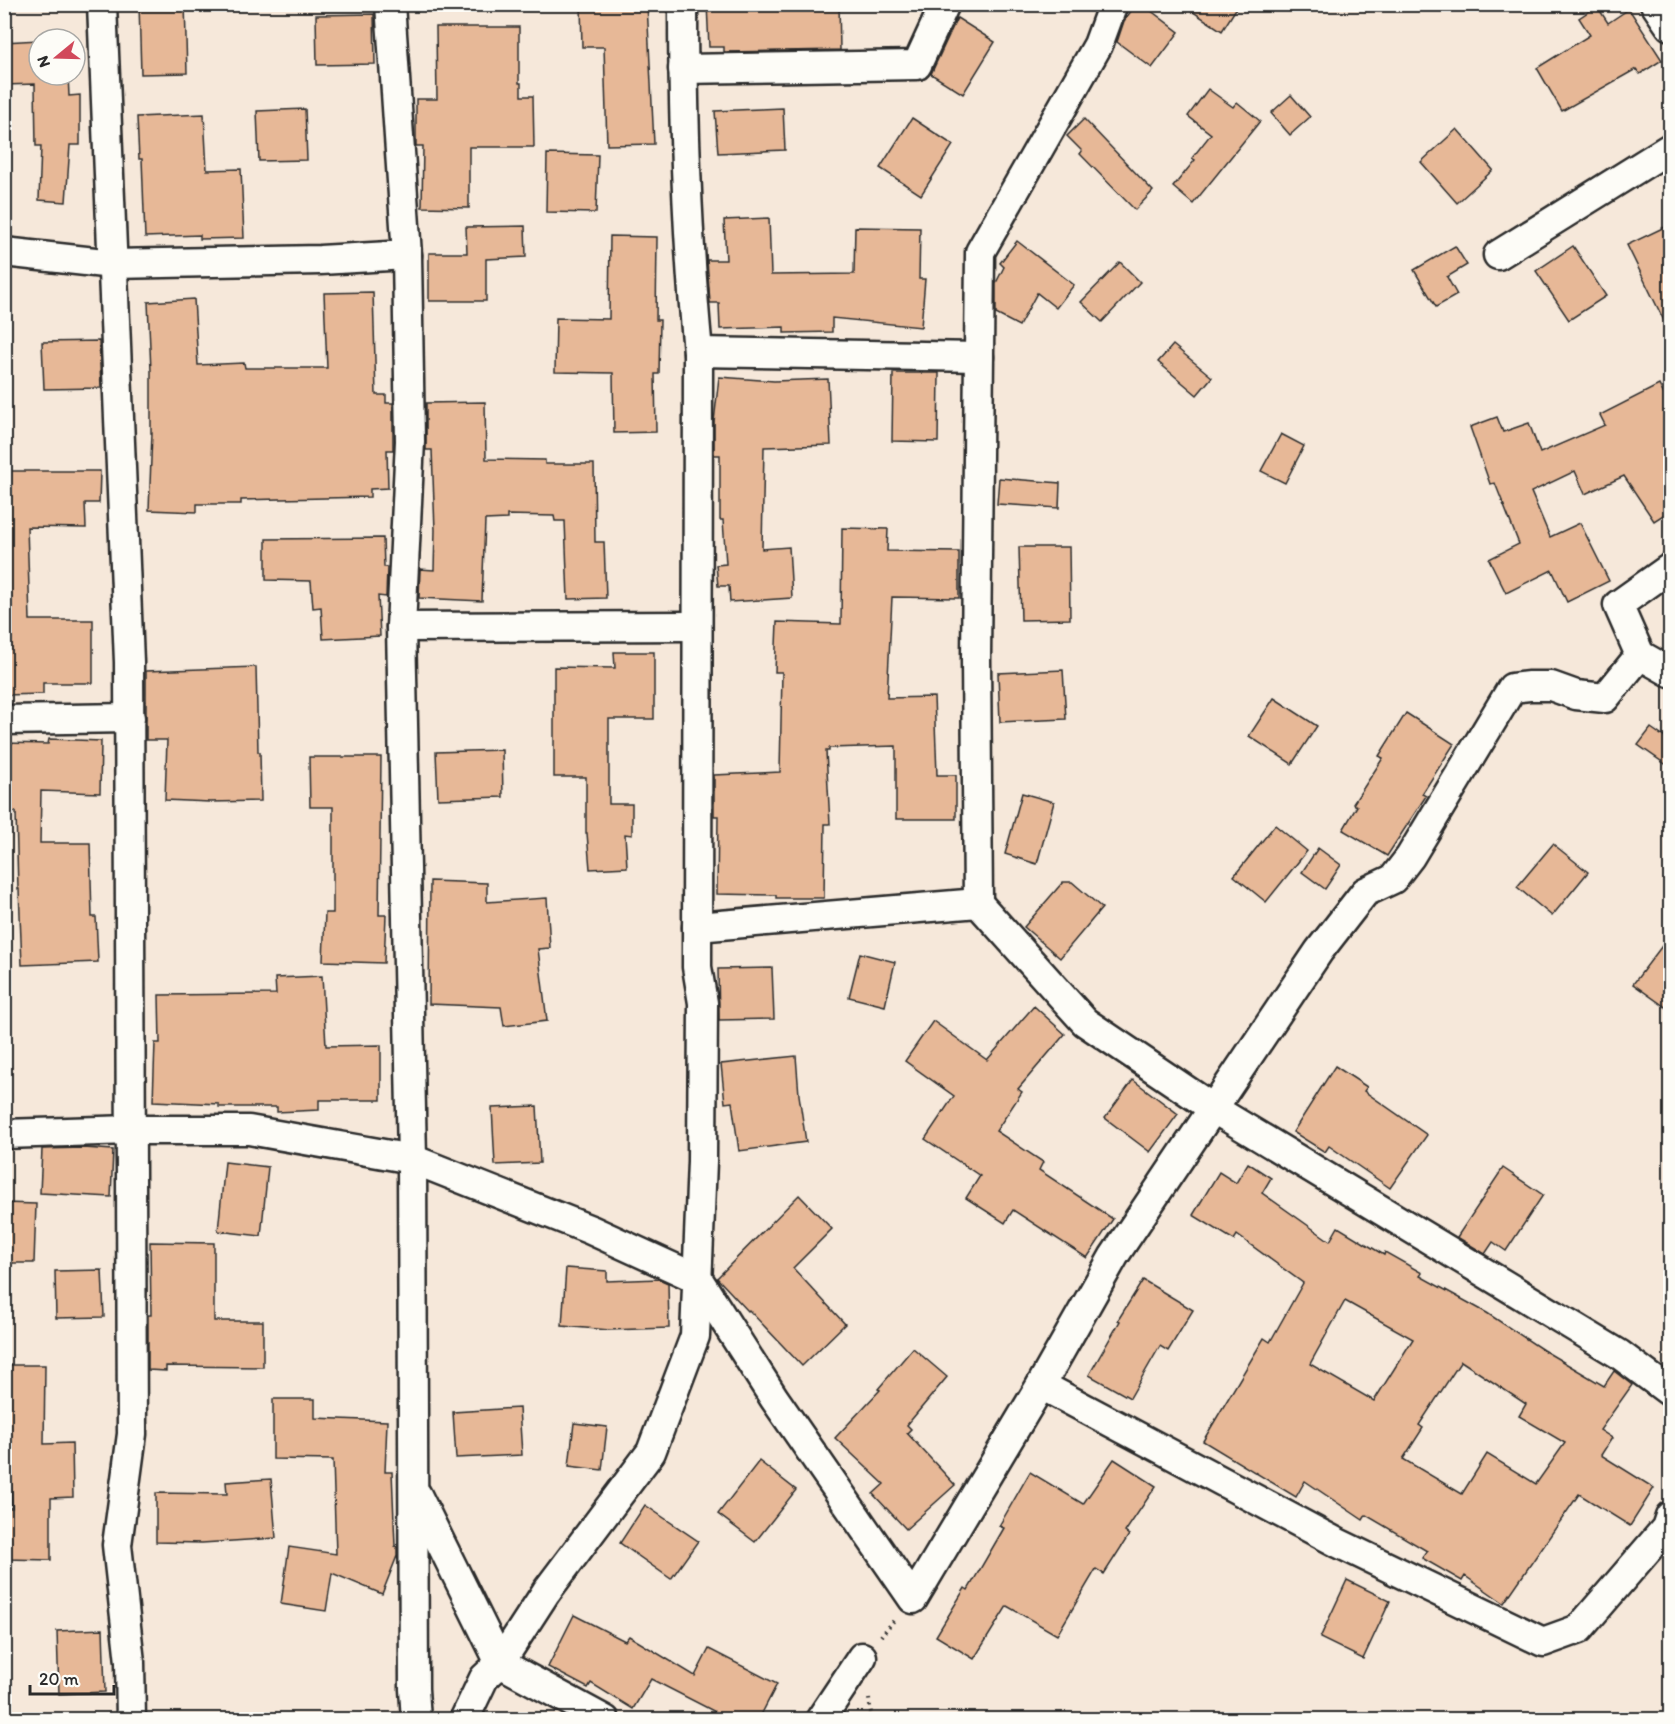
<svg xmlns="http://www.w3.org/2000/svg" width="1675" height="1724" viewBox="0 0 1675 1724" font-family="Itim,sans-serif">
	<style>
		.building { fill: #e7b897; stroke: #2b2b2b; stroke-width: 1.5; fill-rule: evenodd }
		.lines { fill: none; stroke-linecap: round; stroke-linejoin: round }
		.minor-casing { stroke: #2b2b2b; stroke-width: 33 }
		.path { stroke: #2b2b2b; stroke-width: 4; stroke-dasharray: 1.5 4.5; stroke-linecap: butt }
		.minor { stroke: #fdfcf7; stroke-width: 28 }
	</style>
	<rect width="100%" height="100%" fill="#f6e8da"/>
	<filter id="ink" filterUnits="userSpaceOnUse"><feTurbulence type="fractalNoise" baseFrequency=".0167" numOctaves="2"/><feDisplacementMap in="SourceGraphic" scale="12" xChannelSelector="R" yChannelSelector="G"/><feConvolveMatrix kernelMatrix="1 2 1 2 8 2 1 2 1" color-interpolation-filters="sRGB"/></filter>
	<g filter="url(#ink)">
		<!-- building -->
		<g class="building">
			<polygon points="139,4 185,4 187,73 141,74"/>
			<polygon points="581,4 647,4 654,144 607,145 604,47 582,47"/>
			<polygon points="707,4 839,4 840,50 724,52 724,47 709,47"/>
			<polygon points="1136,4 1142,4 1179,32 1152,68 1117,42 1124,21"/>
			<polygon points="1181,4 1239,4 1222,31"/>
			<polygon points="1597,6 1608,23 1629,9 1662,60 1640,74 1636,69 1562,111 1537,68 1590,35 1579,18"/>
			<polygon points="374,14 375,64 317,65 316,15"/>
			<polygon points="957,18 995,42 963,94 931,74"/>
			<polygon points="436,27 519,27 519,83 521,83 521,96 533,96 534,147 469,147 469,208 422,207 423,146 416,146 416,99 437,99"/>
			<polygon points="39,40 39,75 68,75 69,96 80,95 80,145 70,145 66,202 39,200 41,146 36,146 35,84 4,85 4,42"/>
			<polygon points="1208,89 1233,107 1237,102 1260,121 1193,204 1173,187 1195,160 1192,158 1211,134 1188,116"/>
			<polygon points="1291,95 1310,117 1290,135 1271,113"/>
			<polygon points="783,108 785,150 718,153 715,111"/>
			<polygon points="305,109 307,160 259,161 257,111"/>
			<polygon points="204,114 207,170 241,169 244,238 200,239 200,235 145,237 142,159 139,159 137,117"/>
			<polygon points="912,118 953,145 921,195 880,168"/>
			<polygon points="1084,119 1153,191 1135,210 1080,154 1082,151 1067,136"/>
			<polygon points="1457,129 1493,170 1457,203 1421,162"/>
			<polygon points="547,154 598,155 596,213 546,212"/>
			<polygon points="769,218 771,275 854,274 855,227 920,228 919,279 925,279 921,327 832,318 832,332 784,333 784,327 720,329 719,303 710,303 707,260 726,260 724,220"/>
			<polygon points="1671,224 1671,335 1627,245"/>
			<polygon points="525,226 526,257 486,259 486,301 429,301 429,253 467,253 466,227"/>
			<polygon points="610,236 657,237 656,320 660,320 659,374 655,374 656,432 614,433 613,373 555,372 556,318 609,319"/>
			<polygon points="1017,241 1074,285 1056,308 1037,293 1019,326 996,314 996,283 1004,267 1000,263"/>
			<polygon points="1455,246 1467,265 1447,277 1457,295 1436,307 1414,270"/>
			<polygon points="1573,246 1606,296 1569,320 1536,271"/>
			<polygon points="1120,262 1140,282 1102,322 1081,302"/>
			<polygon points="373,292 376,395 386,395 386,403 393,403 393,450 387,450 388,488 370,489 370,497 241,500 241,504 197,504 197,512 149,510 152,433 151,433 151,371 148,302 194,299 198,365 244,363 245,368 327,368 324,293"/>
			<polygon points="99,341 101,388 44,389 42,342"/>
			<polygon points="1173,345 1212,377 1197,395 1158,362"/>
			<polygon points="893,373 939,373 938,442 892,441"/>
			<polygon points="719,377 774,381 828,379 831,445 764,447 762,549 789,547 792,598 730,602 729,586 718,586 716,565 726,564 723,520 720,520 720,455 714,455 714,422"/>
			<polygon points="1659,385 1671,408 1671,510 1654,521 1624,476 1585,494 1575,471 1531,492 1550,537 1580,523 1609,581 1567,602 1552,570 1506,593 1489,559 1519,544 1495,483 1490,484 1470,427 1497,417 1503,432 1529,423 1540,453 1605,425 1600,415"/>
			<polygon points="485,402 486,459 545,460 545,464 594,464 595,542 604,542 606,598 568,599 565,521 555,521 554,516 507,515 507,519 485,520 482,601 419,598 420,569 434,570 435,530 432,450 426,450 426,403"/>
			<polygon points="1281,434 1304,446 1285,483 1261,471"/>
			<polygon points="4,471 100,471 99,503 85,503 86,528 27,527 30,620 93,620 93,683 43,683 43,694 4,695"/>
			<polygon points="999,478 1060,483 1059,508 997,504"/>
			<polygon points="842,528 888,529 887,551 959,552 959,598 892,597 887,698 934,697 937,775 956,775 956,819 896,819 896,746 829,748 829,751 826,751 830,824 825,824 824,898 776,898 776,895 717,894 718,816 714,816 714,775 780,772 782,672 775,672 777,622 841,624"/>
			<polygon points="383,538 384,567 387,567 386,597 378,596 380,636 323,639 321,607 313,608 311,581 266,580 266,539"/>
			<polygon points="1019,547 1069,547 1070,619 1021,620"/>
			<polygon points="614,652 654,652 654,719 609,719 609,804 632,804 632,835 625,834 627,867 590,869 587,833 586,833 586,777 554,777 554,667 615,668"/>
			<polygon points="256,667 258,752 260,752 261,801 210,802 165,800 167,740 146,740 146,671"/>
			<polygon points="1063,670 1066,719 1000,722 998,673"/>
			<polygon points="1274,698 1317,726 1292,764 1249,736"/>
			<polygon points="1406,713 1454,744 1422,794 1426,796 1387,856 1343,830 1357,806 1353,804 1383,758 1379,756"/>
			<polygon points="1651,728 1671,742 1671,768 1638,745"/>
			<polygon points="49,739 101,741 100,793 41,791 40,843 90,843 92,917 96,917 98,962 22,965 19,889 18,889 16,812 4,811 4,743 48,744"/>
			<polygon points="502,750 503,797 438,799 436,752"/>
			<polygon points="309,757 381,757 379,915 386,915 384,963 323,961 325,913 333,913 333,807 310,807"/>
			<polygon points="1022,793 1054,802 1037,864 1005,854"/>
			<polygon points="1275,825 1307,851 1266,902 1234,876"/>
			<polygon points="1553,844 1588,872 1552,916 1517,887"/>
			<polygon points="1318,848 1341,865 1325,889 1302,872"/>
			<polygon points="430,881 487,883 487,902 547,898 550,948 538,949 547,1021 504,1026 501,1007 429,1004"/>
			<polygon points="1063,882 1072,882 1102,908 1060,958 1024,927"/>
			<polygon points="1671,934 1671,1011 1633,984"/>
			<polygon points="860,953 895,962 885,1006 849,997"/>
			<polygon points="772,968 774,1019 719,1020 718,969"/>
			<polygon points="322,976 326,1046 381,1045 381,1100 319,1100 319,1110 277,1112 277,1107 219,1107 219,1104 153,1101 155,1043 160,1043 159,995 276,994 275,978"/>
			<polygon points="1034,1006 1065,1034 1018,1089 1022,1092 996,1131 1043,1162 1039,1170 1113,1219 1087,1258 1013,1210 1005,1223 966,1198 980,1176 925,1139 954,1096 905,1061 933,1021 987,1060"/>
			<polygon points="796,1056 799,1095 806,1142 739,1151 732,1102 725,1103 721,1064"/>
			<polygon points="1335,1066 1367,1087 1364,1091 1427,1135 1390,1188 1329,1146 1325,1152 1293,1132"/>
			<polygon points="1133,1080 1178,1114 1150,1152 1105,1118"/>
			<polygon points="537,1106 540,1163 495,1165 492,1108"/>
			<polygon points="84,1148 113,1150 111,1197 40,1193 42,1149"/>
			<polygon points="225,1162 268,1167 261,1236 218,1231"/>
			<path d="M1248,1163L1271,1178L1262,1193L1330,1241L1338,1227L1384,1255L1385,1252L1422,1273L1420,1276L1487,1313L1543,1350L1604,1386L1614,1371L1632,1385L1600,1430L1612,1438L1601,1455L1654,1488L1630,1526L1579,1494L1504,1603L1465,1576L1462,1581L1422,1558L1427,1551L1366,1515L1363,1520L1305,1481L1296,1497L1203,1441L1264,1338L1270,1342L1303,1283L1237,1235L1234,1240L1193,1215L1219,1172L1236,1183ZM1345,1301L1413,1339L1374,1401L1310,1364ZM1461,1361L1526,1404L1519,1416L1565,1443L1536,1484L1487,1454L1462,1494L1403,1459L1423,1428L1419,1425Z"/>
			<polygon points="1503,1168 1543,1195 1506,1251 1493,1242 1485,1254 1457,1237"/>
			<polygon points="799,1195 832,1229 793,1268 845,1324 802,1366 749,1310 748,1311 717,1278"/>
			<polygon points="4,1203 36,1204 34,1263 4,1263"/>
			<polygon points="150,1242 214,1243 214,1321 263,1321 263,1367 166,1366 166,1371 148,1370 148,1315 151,1315"/>
			<polygon points="566,1268 607,1271 607,1281 659,1279 668,1283 669,1328 609,1330 562,1326"/>
			<polygon points="102,1270 104,1317 56,1318 55,1271"/>
			<polygon points="1143,1280 1193,1310 1168,1351 1160,1346 1130,1398 1089,1375 1120,1321 1118,1320"/>
			<polygon points="913,1348 947,1377 907,1425 911,1429 907,1433 955,1485 906,1529 873,1494 884,1484 835,1438 880,1390 878,1389"/>
			<polygon points="4,1365 45,1365 44,1444 72,1443 73,1497 51,1498 51,1560 6,1559 7,1508 12,1508 9,1423 4,1423"/>
			<polygon points="273,1399 315,1399 315,1418 387,1421 385,1472 392,1472 395,1546 397,1547 397,1556 382,1594 332,1573 326,1611 281,1604 289,1547 336,1554 333,1460 273,1459"/>
			<polygon points="519,1408 522,1455 456,1458 453,1412"/>
			<polygon points="574,1423 607,1427 602,1470 569,1466"/>
			<polygon points="1114,1459 1156,1486 1125,1532 1129,1535 1104,1574 1096,1569 1057,1635 1007,1606 974,1659 936,1636 965,1588 968,1590 1004,1528 999,1526 1030,1472 1083,1504"/>
			<polygon points="759,1461 796,1490 755,1542 718,1514"/>
			<polygon points="271,1479 276,1538 202,1543 156,1542 156,1493 227,1494 226,1482"/>
			<polygon points="645,1505 698,1541 671,1579 620,1543"/>
			<polygon points="1347,1580 1390,1601 1363,1659 1320,1638"/>
			<polygon points="574,1615 625,1641 629,1636 695,1676 709,1649 777,1684 759,1719 729,1719 651,1679 633,1709 591,1683 588,1688 548,1667"/>
			<polygon points="103,1629 105,1692 59,1694 57,1631"/>
		</g>
		<g class="lines">
			<defs>
				<g id="minor">
					<polyline points="102,4 129,662 132,1434 117,1545 130,1662 131,1720"/>
					<polyline points="390,4 407,255 410,441 401,627 412,1159 414,1689 416,1720"/>
					<polyline points="1655,4 1670,26"/>
					<polyline points="683,69 917,65 945,4"/>
					<polyline points="4,252 113,264 320,260 407,255"/>
					<polyline points="1498,255 1670,148"/>
					<polyline points="698,352 979,357"/>
					<polyline points="1670,568 1618,605 1640,655 1670,672"/>
					<polyline points="401,627 697,626"/>
					<polyline points="4,720 130,718"/>
					<polyline points="978,903 976,658 980,252 1098,45 1113,4"/>
					<polyline points="697,927 978,903 1085,1022 1214,1109 1619,1354 1670,1392"/>
					<polyline points="4,1134 131,1130 249,1130 412,1159 591,1230 698,1279 774,1398 913,1599 1041,1385 1114,1256 1319,951 1365,892 1393,879 1410,857 1512,688 1529,686 1551,686 1576,695 1605,698 1640,655"/>
					<polyline points="1041,1385 1338,1543 1543,1642 1579,1629 1666,1528 1670,1516"/>
					<polyline points="417,1495 500,1663 605,1720"/>
					<path d="M464,1720L484,1678L500,1663L546,1592L651,1452L695,1336L702,1161L703,1003L697,967L698,352C687,236 683,120 683,4"/>
					<polyline points="820,1720 862,1657"/>
				</g>
			</defs>
			<!-- minor casing -->
			<use href="#minor" class="minor-casing"/>
			<!-- path -->
			<g class="path">
				<polyline points="881,1636 895,1619"/>
				<polyline points="869,1699 872,1720"/>
			</g>
			<!-- minor -->
			<use href="#minor" class="minor"/>
		</g>
	</g>
	<!-- margin -->
	<rect width="1675" height="1724" fill="none" stroke="#fdfcf7" stroke-width="24"/>
	<rect x="12" y="12" width="1651" height="1700" fill="none" stroke="#2b2b2b" stroke-width="2" filter="url(#ink)"/>
	<!-- north arrow -->
	<g transform="translate(57 57) rotate(251)"><circle r="28" fill="#fdfcf7" stroke="#a9a8a5" stroke-width="1.5"/>
	<path d="M0-4.5L10 22L0 15L-10 22Z" fill="#d1495b"/>
	<text y="-9" font-size="16" font-weight="bold" text-anchor="middle" fill="#2b2b2b">N</text>
	</g>
	<!-- scale -->
	<path d="M30 1685v9h84v-9" fill="none" stroke="#2b2b2b" stroke-width="3"/>
	<text x="39" y="1685" font-size="18" fill="#2b2b2b" stroke="#fdfcf7" stroke-width="4.5" paint-order="stroke">20 m</text>
</svg>
